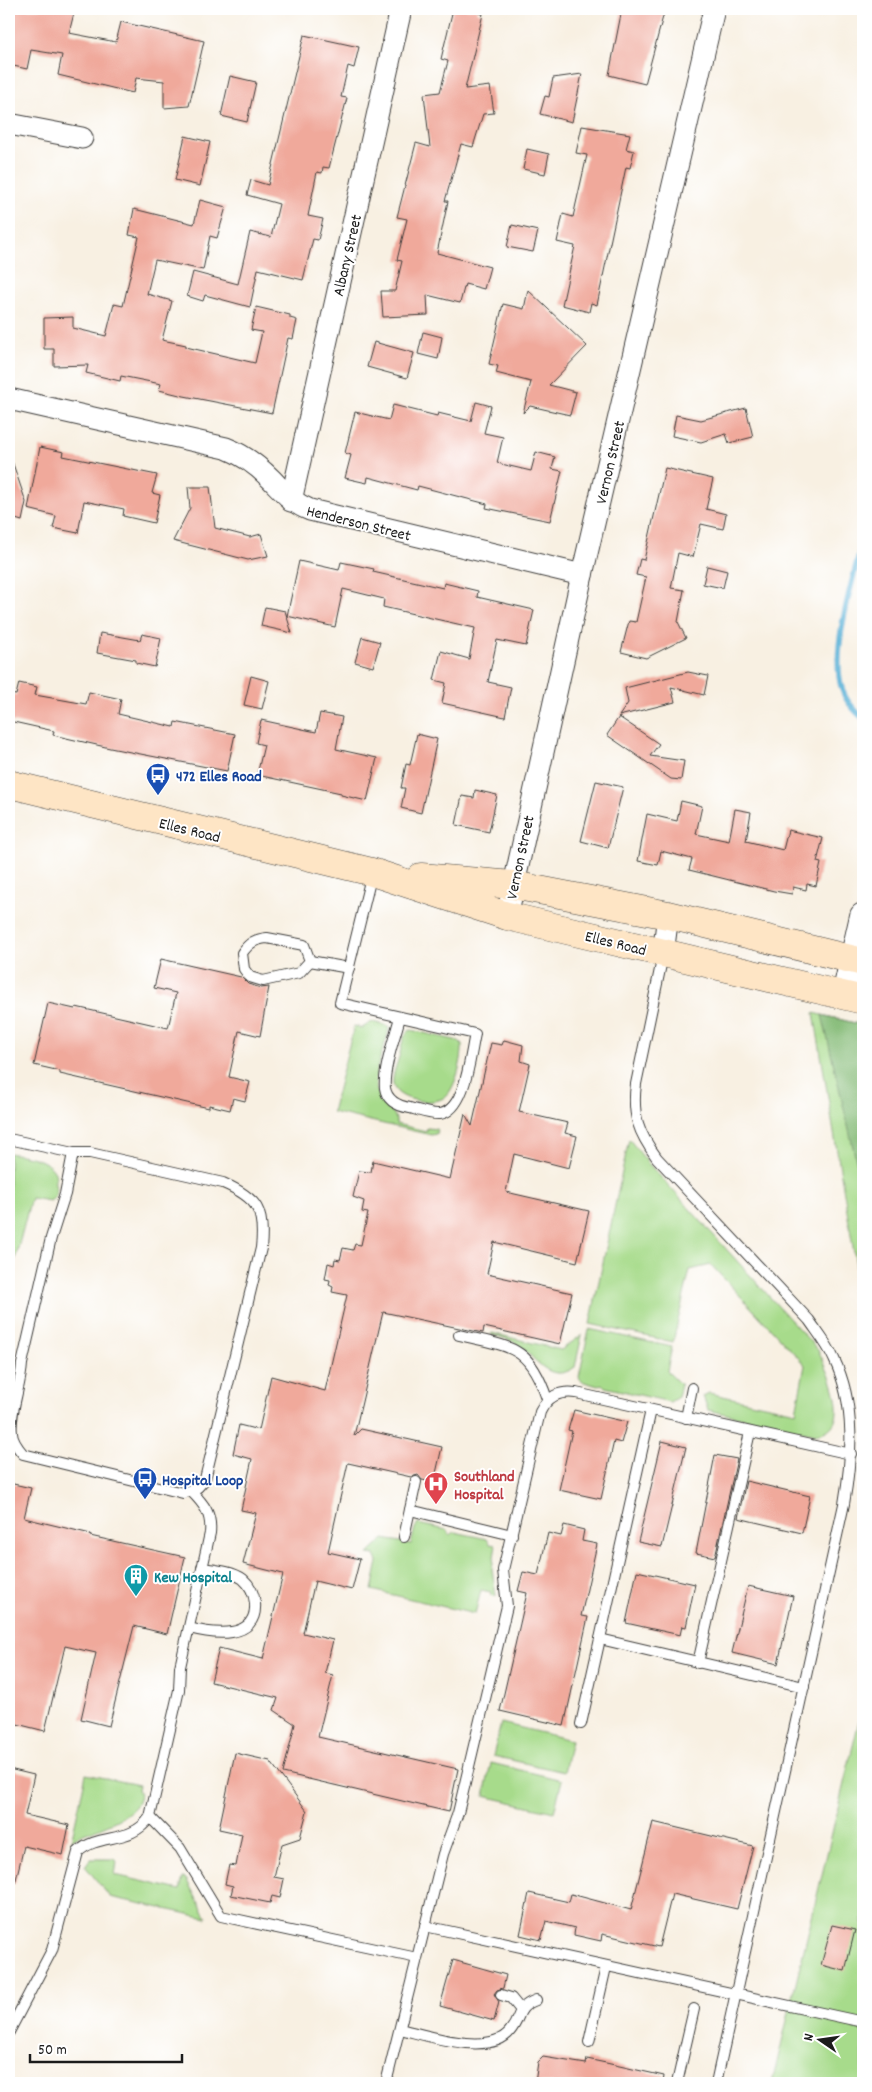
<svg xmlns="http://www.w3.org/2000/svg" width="872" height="2092" viewBox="0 0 872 2092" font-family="Dekko,sans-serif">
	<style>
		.green { fill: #a7db8b; stroke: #627c54 }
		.forest { fill: #85bb77; stroke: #506c4a }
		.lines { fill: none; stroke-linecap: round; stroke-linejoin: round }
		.stream { stroke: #59b0d6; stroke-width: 6 }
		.building { fill: #f0a99b }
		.service-casing { stroke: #3d3c3a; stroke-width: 12 }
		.minor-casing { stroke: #3d3c3a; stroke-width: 23 }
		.tertiary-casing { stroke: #3d3c3a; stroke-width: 28 }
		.secondary-casing { stroke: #3d3c3a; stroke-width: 29 }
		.service { stroke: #fff; stroke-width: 10 }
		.minor { stroke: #fff; stroke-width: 21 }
		.tertiary { stroke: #fff; stroke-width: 26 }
		.secondary { stroke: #fee5c5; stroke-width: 28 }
		.labels { text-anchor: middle; stroke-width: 4; stroke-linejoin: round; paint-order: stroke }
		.street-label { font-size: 16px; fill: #1c1c1c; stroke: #fff }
		.transit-label { font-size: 16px; font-weight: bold; fill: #164399; stroke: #fff; text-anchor: start }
		.health-label { font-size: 16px; font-weight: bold; fill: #be3a42; stroke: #fff; text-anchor: start }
		.culture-label { font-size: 16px; font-weight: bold; fill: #0d838f; stroke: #fff; text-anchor: start }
	</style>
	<rect width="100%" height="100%" fill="#fff"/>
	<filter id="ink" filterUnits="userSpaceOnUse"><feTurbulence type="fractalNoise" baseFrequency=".02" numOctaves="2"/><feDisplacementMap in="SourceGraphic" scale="10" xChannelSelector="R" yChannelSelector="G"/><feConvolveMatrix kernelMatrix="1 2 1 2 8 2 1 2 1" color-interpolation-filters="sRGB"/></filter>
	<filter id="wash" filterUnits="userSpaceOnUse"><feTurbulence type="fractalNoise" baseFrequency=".0096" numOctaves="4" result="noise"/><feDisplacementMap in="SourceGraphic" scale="20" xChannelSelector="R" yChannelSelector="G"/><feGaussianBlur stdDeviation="1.12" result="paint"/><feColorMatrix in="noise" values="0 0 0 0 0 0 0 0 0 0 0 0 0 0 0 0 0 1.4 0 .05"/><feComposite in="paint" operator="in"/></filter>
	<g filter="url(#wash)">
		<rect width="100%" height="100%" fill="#f8f0e2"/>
		<!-- green -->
		<g class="green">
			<polygon points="814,1013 863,1025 863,1307"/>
			<path d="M372,1022L385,1025L389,1028C386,1047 373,1068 376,1087C378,1102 398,1110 396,1124L426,1131L427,1128L437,1129L436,1134L431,1135L332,1112L354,1026L362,1028Z"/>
			<path d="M411,1030L459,1041L462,1044C463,1058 456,1088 445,1097C433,1106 394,1101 393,1083C392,1074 398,1062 400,1053C402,1045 403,1033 411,1030Z"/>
			<path d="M629,1139L648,1163L818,1350C828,1370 857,1430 815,1434L708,1410L703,1396L709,1393L796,1412L805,1365L711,1265L690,1270L673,1342L590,1324Z"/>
			<path d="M9,1153C24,1156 47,1157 55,1173C57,1178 54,1179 55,1184C57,1191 57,1197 50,1201L31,1198L15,1260L9,1249Z"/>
			<polygon points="589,1329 672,1347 667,1371 681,1385 678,1397 670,1402 605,1387 602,1384 598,1386 581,1381 579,1377"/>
			<path d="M492,1333L561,1350L582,1335L575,1367C549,1386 535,1356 517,1344C509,1339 501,1337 491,1335Z"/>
			<polygon points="418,1524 447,1530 449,1535 455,1532 487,1539 490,1544 496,1545 492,1569 496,1596 490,1595 491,1592 481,1590 475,1614 372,1590 378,1562 375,1555 368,1554 384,1539 411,1544 415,1528"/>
			<polygon points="863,1704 863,2083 772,2083"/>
			<polygon points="501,1723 571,1740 564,1772 493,1756"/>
			<polygon points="491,1763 562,1780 554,1812 484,1796"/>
			<path d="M86,1774L139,1785L138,1789C150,1813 93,1830 76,1837L71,1842Z"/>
			<polygon points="90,1859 115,1859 117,1862 115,1875 180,1890 183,1878 186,1879 207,1918 110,1897 85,1866"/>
		</g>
		<!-- forest -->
		<polygon class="forest" points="822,1015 863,1025 863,1190"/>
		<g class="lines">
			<!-- stream -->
			<path class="stream" d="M863,539C854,578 827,657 844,694C847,702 857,713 863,718"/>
		</g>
		<g id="blocks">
			<!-- building -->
			<g class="building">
				<polygon points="13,9 75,9 69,33 116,42 121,22 204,41 189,106 164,108 164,81 136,78 133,93 58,75 62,55 31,50 27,69 9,65 9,30"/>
				<polygon points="453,9 477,9 476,12 483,14 465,89 490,86 494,113 483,114 473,147 461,144 445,201 448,201 437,253 490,267 484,289 465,284 460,303 427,295 428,315 383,317 381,291 395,291 402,261 397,260 407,219 397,217 416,143 430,147 424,94 440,92 448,61 441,59"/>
				<polygon points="622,9 665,9 645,84 609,75"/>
				<polygon points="304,35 359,47 354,68 348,66 341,97 347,98 329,168 323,167 322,173 317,172 308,216 323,219 318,240 313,239 303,280 258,269 250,307 205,295 203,301 187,296 193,272 238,284 250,232 271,237 279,204 247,195 251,180 268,185"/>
				<polygon points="582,74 572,122 540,114 545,96 549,97 553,78"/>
				<polygon points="230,76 256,82 247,122 221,116"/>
				<polygon points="582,126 630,134 626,149 634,151 630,168 626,167 597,305 591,303 589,312 562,305 575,246 557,242 563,214 573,217 587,155 576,153"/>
				<polygon points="185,136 210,142 200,186 175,180"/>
				<polygon points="527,149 549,154 545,174 523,169"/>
				<polygon points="200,200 226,207 217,238 210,236 203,270 155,260 147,294 172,301 162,340 186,345 186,347 255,363 262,332 251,330 256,307 290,315 290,318 297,320 293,339 288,338 272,413 184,396 159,390 161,384 121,376 120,381 86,373 88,365 54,366 54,349 44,349 44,318 73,317 73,328 106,336 114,304 123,306 139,237 129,235 134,209 194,224"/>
				<polygon points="512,225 538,231 533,252 507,247"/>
				<polygon points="528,290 587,346 549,385 576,392 570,415 530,406 523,413 531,382 496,373 498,366 489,364 503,304 524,309"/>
				<polygon points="423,332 442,337 438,359 418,354"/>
				<polygon points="374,342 414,353 407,378 367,367"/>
				<polygon points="476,402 491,406 484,433 503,437 497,463 531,471 536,452 555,457 552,469 562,471 550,521 486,508 487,504 418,486 417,490 368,477 367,483 345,478 351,455 345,453 355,412 389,420 393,405 437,416 438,413 471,421"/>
				<polygon points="746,408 753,437 729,443 726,434 701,442 672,436 676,415 701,420"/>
				<polygon points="40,447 64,452 63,456 157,475 152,493 160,495 154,523 123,516 124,509 84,501 78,533 53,528 56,516 28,509"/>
				<polygon points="11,458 26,502 22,521 9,517 9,459"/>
				<polygon points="665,468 713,479 706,509 726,514 723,529 701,524 693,557 678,553 671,588 684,590 678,622 686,638 646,658 621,652 629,621 636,622 646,577 636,575 640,559 644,560"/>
				<polygon points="188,487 210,487 215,528 250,537 261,534 268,556 248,560 173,541 190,508"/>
				<polygon points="299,561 339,570 341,562 374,569 373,572 443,588 444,583 478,591 477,597 534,610 526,646 497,640 488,682 511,687 505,717 442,703 446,683 434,680 441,651 469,659 475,628 383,607 384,599 343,589 335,627 287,616"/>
				<polygon points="707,566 727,571 723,588 703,584"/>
				<polygon points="265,607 285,611 292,633 261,626"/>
				<polygon points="100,633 140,640 142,634 161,638 155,667 136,663 136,660 97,653"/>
				<polygon points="362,637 380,642 373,667 355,662"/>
				<polygon points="688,672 708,676 704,695 671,687 675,702 619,716 628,703 625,688"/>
				<polygon points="251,676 269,681 262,709 244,705"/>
				<polygon points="19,683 37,687 35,695 86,704 89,692 121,699 118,714 174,727 175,722 235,734 227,771 110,748 53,735 54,731 9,721 9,694 16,695"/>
				<polygon points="320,713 342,717 336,749 377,758 367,801 341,795 341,793 257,775 264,745 256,743 261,720 316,732"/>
				<polygon points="619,717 659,744 650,756 684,761 681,780 671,779 607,735"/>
				<polygon points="417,734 437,739 421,813 401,808 405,788 401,788 406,764 410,765"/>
				<polygon points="596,781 623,787 608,848 581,841"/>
				<polygon points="475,790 497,795 489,832 456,825 462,796 474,798"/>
				<polygon points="681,801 702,806 696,834 729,841 735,809 751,812 746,841 783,850 788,830 823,838 817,862 821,863 816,886 807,884 806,890 793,887 792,894 774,891 689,870 692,859 661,851 658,865 638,861 647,814 677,821"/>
				<polygon points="161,959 241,977 248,984 261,988 269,987 260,1036 239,1031 229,1077 250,1082 245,1101 233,1098 230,1110 209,1105 209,1108 60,1074 60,1071 34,1065 48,1003 75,1009 76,1007 168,1028 176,993 154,988"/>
				<polygon points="504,1040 523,1045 521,1061 530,1064 519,1112 568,1123 565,1133 577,1136 569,1168 514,1154 506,1192 589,1211 577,1262 494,1242 487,1274 572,1293 560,1344 484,1327 483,1333 383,1312 354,1436 361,1429 442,1447 434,1482 422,1480 418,1475 411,1477 348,1463 328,1552 360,1559 352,1590 315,1581 303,1633 333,1640 325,1673 333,1675 318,1737 458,1769 449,1812 283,1773 295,1724 274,1710 278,1698 211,1682 219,1648 263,1659 283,1574 243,1564 256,1513 241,1510 252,1459 233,1454 239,1425 259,1430 271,1376 325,1391 347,1295 332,1292 333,1287 329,1285 330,1280 325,1279 328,1263 334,1265 335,1259 340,1260 343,1248 353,1250 355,1244 361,1245 368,1213 362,1212 364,1201 353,1197 359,1171 371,1172 373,1161 450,1179 465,1114 472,1126 491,1043 502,1045"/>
				<polygon points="574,1410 627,1422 621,1443 614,1441 601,1499 559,1490 572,1431 568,1430"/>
				<polygon points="662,1441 686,1447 662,1547 638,1542"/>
				<polygon points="715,1455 737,1459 715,1557 696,1553"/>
				<polygon points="746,1481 810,1496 802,1533 738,1518"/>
				<polygon points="9,1483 31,1488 24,1518 91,1534 90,1536 185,1557 167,1634 134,1626 109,1726 81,1719 96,1653 65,1646 45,1731 9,1722"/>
				<polygon points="564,1525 584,1530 582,1541 597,1544 581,1616 588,1617 564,1726 500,1711 527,1593 518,1591 523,1572 538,1575 548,1533 561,1536"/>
				<polygon points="637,1571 695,1584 686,1627 682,1626 680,1635 626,1623"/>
				<polygon points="748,1586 793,1596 778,1664 732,1653"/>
				<polygon points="235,1753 270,1761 307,1811 300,1838 282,1844 274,1877 284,1879 280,1898 272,1896 270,1903 231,1895 233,1886 225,1884 229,1865 236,1866 242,1834 219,1829"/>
				<polygon points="9,1769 34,1775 25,1815 69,1825 63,1855 24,1846 15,1884 9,1883"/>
				<polygon points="653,1822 753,1846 737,1909 672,1894 659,1947 602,1934 601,1941 574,1935 575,1928 546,1921 541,1940 520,1935 529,1893 569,1902 571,1894 631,1910"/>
				<polygon points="832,1925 855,1930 845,1971 821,1965"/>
				<polygon points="453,1960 506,1975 503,1988 497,1990 494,1994 499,2002 494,2021 440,2006"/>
				<polygon points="543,2057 586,2064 587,2059 606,2063 664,2076 663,2083 535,2083 538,2062"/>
			</g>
		</g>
	</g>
	<g filter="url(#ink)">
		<use href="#blocks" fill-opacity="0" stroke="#3d3c3a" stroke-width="1"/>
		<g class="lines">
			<defs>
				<g id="service">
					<path d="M372,873L340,1003L475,1034C470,1055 466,1110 440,1114C431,1115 418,1110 410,1108C398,1106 387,1101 385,1088C383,1069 395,1037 400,1017"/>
					<path d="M267,938L304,945L310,961L299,973L263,981L250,977L244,969L242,953C249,943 255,939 267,938Z"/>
					<path d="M663,955L636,1084C632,1115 638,1132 657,1158L809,1320C818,1333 828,1345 834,1359C856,1404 852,1458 844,1504L716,2083"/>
					<polyline points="310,961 349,968"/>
					<path d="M9,1139L73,1153H90L223,1183C258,1198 265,1211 261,1248L205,1479L198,1487L183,1493L23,1454C18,1448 12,1441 12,1433C9,1413 21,1386 22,1364L51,1238L65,1194L73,1153"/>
					<path d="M459,1335C510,1347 529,1344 547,1399"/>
					<polyline points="686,1418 692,1388"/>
					<polyline points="410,1510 512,1535"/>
					<polyline points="404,1537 416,1482"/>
					<path d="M189,1628C212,1634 258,1641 255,1603C254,1594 250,1585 243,1579C232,1571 215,1570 202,1568"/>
					<polyline points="600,1639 804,1687"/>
					<polyline points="698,1663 750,1432"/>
					<polyline points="581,1724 651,1410"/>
					<polyline points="150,1817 180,1848 221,1916 417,1958"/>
					<polyline points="425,1926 863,2022"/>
					<polyline points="501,1995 511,1998 520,2009"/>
					<path d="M400,2029C426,2035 490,2057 510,2031C522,2017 515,2008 536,2000"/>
					<path d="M9,2032L52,1950L78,1852C99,1832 131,1845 150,1817L179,1690L180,1667L210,1533C212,1514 204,1504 191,1491"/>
					<polyline points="589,2042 606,1967"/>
					<path d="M386,2083L443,1854L458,1813L507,1606L503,1570L540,1412C548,1396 559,1391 576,1393L851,1454"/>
					<polyline points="677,2083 694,2009"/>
				</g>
				<g id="minor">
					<polyline points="9,124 82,138"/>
					<path d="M9,399L226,448C244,455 258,466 271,479C284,492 292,503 310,510L582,575"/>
					<polyline points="291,501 401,9"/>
					<polyline points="507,916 582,575 714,9"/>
					<polyline points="663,954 668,915"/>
				</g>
				<polyline id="tertiary" points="845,995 863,916"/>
				<g id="secondary">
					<polyline points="9,784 372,872 507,916 863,1000"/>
					<polyline points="421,877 513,885 668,915 863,962"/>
				</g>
			</defs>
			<!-- service casing -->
			<use href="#service" class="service-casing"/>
			<!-- minor casing -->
			<use href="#minor" class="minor-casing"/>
			<!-- tertiary casing -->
			<use href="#tertiary" class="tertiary-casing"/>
			<!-- secondary casing -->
			<use href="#secondary" class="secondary-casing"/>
			<!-- service -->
			<use href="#service" class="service"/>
			<!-- minor -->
			<use href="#minor" class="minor"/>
			<!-- tertiary -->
			<use href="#tertiary" class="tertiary"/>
			<!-- secondary -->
			<use href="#secondary" class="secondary"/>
		</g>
	</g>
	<!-- icons -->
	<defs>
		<symbol id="bus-pin" viewBox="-11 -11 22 30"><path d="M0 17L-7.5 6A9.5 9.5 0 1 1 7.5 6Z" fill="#1a4fb4" stroke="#fff"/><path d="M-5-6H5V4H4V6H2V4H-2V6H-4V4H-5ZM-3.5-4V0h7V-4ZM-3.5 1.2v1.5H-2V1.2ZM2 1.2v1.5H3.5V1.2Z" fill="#fff"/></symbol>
		<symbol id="hospital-pin" viewBox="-11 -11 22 30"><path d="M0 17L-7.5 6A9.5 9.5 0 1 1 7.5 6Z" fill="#e0444e" stroke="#fff"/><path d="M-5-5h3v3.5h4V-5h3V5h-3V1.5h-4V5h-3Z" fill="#fff"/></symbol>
		<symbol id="building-pin" viewBox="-11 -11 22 30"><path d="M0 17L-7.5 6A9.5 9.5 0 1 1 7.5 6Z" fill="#0f9aa8" stroke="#fff"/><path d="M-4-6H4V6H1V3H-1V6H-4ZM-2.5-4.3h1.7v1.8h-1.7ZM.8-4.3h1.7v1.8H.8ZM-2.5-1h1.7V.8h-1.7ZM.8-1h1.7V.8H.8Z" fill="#fff"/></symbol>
	</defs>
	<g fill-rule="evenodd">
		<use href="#bus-pin" x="144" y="761" width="28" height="38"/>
		<use href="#bus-pin" x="131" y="1465" width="28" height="38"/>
		<use href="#hospital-pin" x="422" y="1470" width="28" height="38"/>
		<use href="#building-pin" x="122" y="1562" width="28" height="38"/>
	</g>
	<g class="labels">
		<!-- street labels -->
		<g class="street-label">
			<text transform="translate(346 255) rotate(-77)" y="6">Albany Street</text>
			<text transform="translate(609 462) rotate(-77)" y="6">Vernon Street</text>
			<text transform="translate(359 522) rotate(14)" y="6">Henderson Street</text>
			<text transform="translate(190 829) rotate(14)" y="6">Elles Road</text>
			<text transform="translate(519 857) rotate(-78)" y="6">Vernon Street</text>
			<text transform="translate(616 942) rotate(14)" y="6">Elles Road</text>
		</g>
		<!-- transit labels -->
		<g class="transit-label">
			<text x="176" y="781">472 Elles Road</text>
			<text x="162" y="1485">Hospital Loop</text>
		</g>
		<!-- health labels -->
		<g class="health-label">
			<text x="454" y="1481">Southland<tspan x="454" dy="18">Hospital</tspan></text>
		</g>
		<!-- culture labels -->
		<g class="culture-label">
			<text x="154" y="1582">Kew Hospital</text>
		</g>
	</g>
	<!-- margin -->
	<rect width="872" height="2092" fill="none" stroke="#fff" stroke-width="30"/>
	<!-- north arrow -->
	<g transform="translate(820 2040) rotate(283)" stroke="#ffffff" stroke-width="4" paint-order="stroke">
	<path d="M0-4L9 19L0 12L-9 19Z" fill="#1c1c1c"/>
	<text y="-8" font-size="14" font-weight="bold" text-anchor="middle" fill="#1c1c1c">N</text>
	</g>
	<!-- scale -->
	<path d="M30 2054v8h152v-8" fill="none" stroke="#1c1c1c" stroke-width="2.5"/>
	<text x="38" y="2054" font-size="15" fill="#1c1c1c" stroke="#ffffff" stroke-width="4" paint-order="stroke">50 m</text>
</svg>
